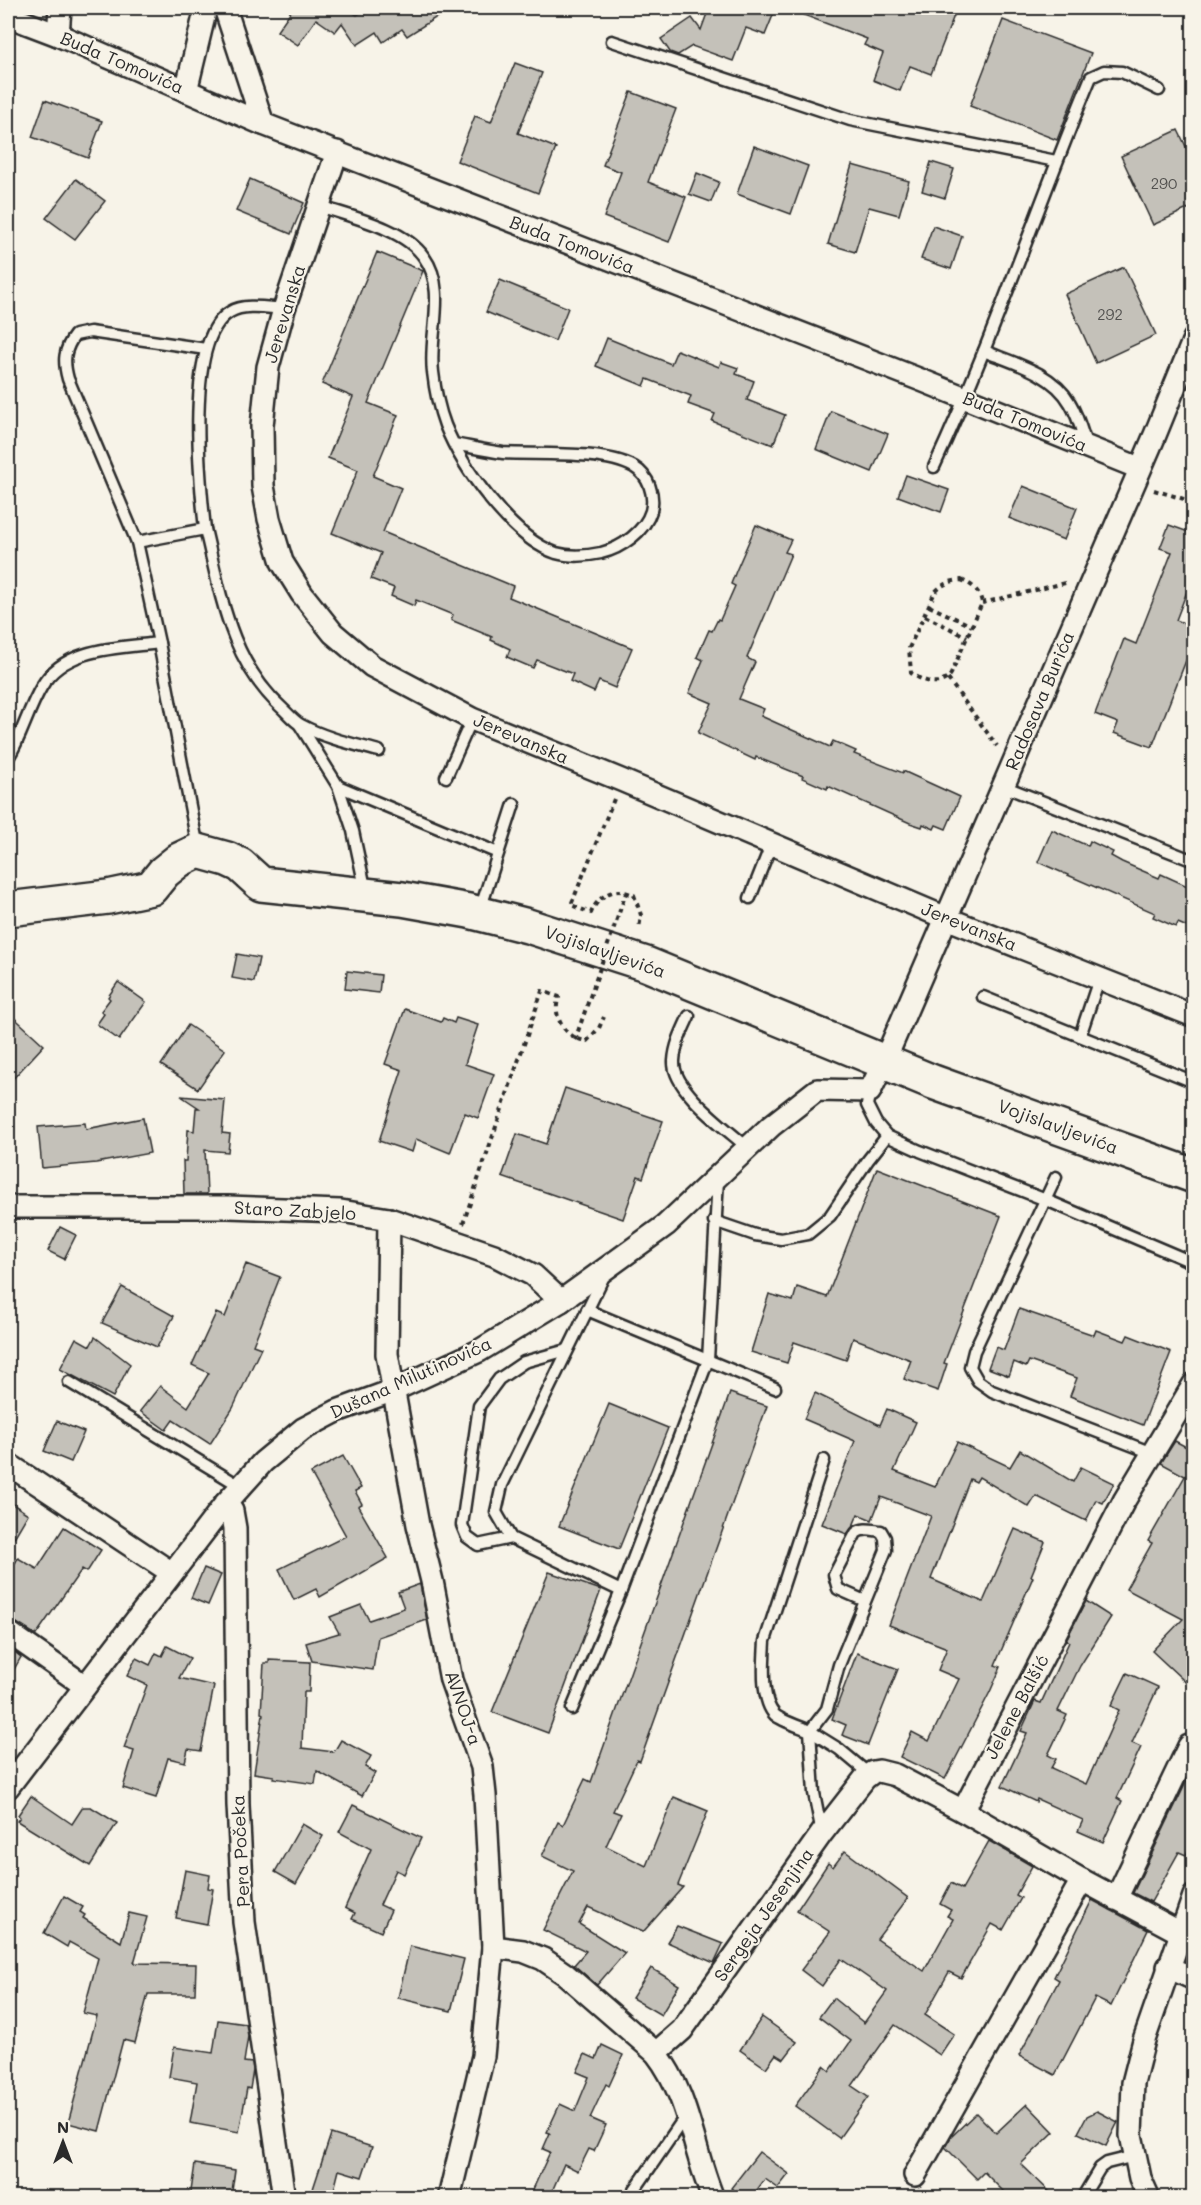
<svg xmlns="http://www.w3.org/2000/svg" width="1201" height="2205" viewBox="0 0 1201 2205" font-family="Mali,sans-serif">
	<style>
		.building { fill: #c4c1b9; stroke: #2b2b2b; stroke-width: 1.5 }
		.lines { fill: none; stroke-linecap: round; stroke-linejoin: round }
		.service-casing { stroke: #2b2b2b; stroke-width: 15 }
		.minor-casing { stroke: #2b2b2b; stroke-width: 26 }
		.primary-casing { stroke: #2b2b2b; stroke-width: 38 }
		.path { stroke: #2b2b2b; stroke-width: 4; stroke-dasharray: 4.5 4.5; stroke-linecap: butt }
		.service { stroke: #f7f3e8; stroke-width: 10 }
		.minor { stroke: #f7f3e8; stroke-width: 21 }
		.primary { stroke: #f7f3e8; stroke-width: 33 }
		.path-bridge { stroke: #2b2b2b; stroke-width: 4; stroke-dasharray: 4.5 4.5; stroke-linecap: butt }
		.labels { text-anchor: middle; stroke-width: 4.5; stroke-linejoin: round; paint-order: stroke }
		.number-label { font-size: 15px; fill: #51504e }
		.street-label { font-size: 18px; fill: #2b2b2b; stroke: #f7f3e8 }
	</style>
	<rect width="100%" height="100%" fill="#f7f3e8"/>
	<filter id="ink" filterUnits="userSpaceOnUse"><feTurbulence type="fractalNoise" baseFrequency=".0167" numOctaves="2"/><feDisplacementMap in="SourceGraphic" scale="12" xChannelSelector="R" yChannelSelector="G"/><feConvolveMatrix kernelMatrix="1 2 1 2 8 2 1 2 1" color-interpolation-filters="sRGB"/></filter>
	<g filter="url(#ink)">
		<!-- building -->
		<g class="building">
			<polygon points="293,8 352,8 350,11 357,15 369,8 387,8 392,14 403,8 451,8 407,36 402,29 383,42 377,32 357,45 342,23 335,32 316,19 298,45 277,31"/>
			<polygon points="709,8 776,8 765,35 746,28 733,61 692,46 678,55 670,52 661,39 692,18 701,30"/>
			<polygon points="788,8 957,8 931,74 910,66 900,91 873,80 883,53 864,45 867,39 788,9"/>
			<polygon points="1003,20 1091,53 1057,140 970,106"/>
			<polygon points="515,63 542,73 518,133 556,148 538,193 457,161 475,116 491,122"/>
			<polygon points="631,92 676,109 648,182 686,197 669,242 604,217 621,172 603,165"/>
			<polygon points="45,100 102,121 88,158 32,137"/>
			<polygon points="1178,130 1194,163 1194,206 1153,225 1121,156"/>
			<polygon points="754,146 808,166 791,214 737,194"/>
			<polygon points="931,162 954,169 945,198 922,191"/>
			<polygon points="852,165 909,181 899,215 869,207 855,252 828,244"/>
			<polygon points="697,173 719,182 711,202 689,194"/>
			<polygon points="76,179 105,201 75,239 46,218"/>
			<polygon points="250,179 304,203 291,234 236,211"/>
			<polygon points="933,226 962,236 951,269 921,259"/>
			<polygon points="377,252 423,271 368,403 398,415 373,476 401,488 383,532 513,586 509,597 632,648 615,688 599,681 594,692 570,681 573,674 537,660 533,668 507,657 510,649 491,640 492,637 451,620 453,615 416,600 414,606 391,596 394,588 371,579 381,553 332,533 358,470 328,458 353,397 322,384"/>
			<polygon points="1124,267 1156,335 1096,363 1065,294"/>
			<polygon points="500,280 568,308 555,341 486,312"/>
			<polygon points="607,338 671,364 677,350 719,367 721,362 738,368 736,374 754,381 747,400 785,415 773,445 712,421 715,414 688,404 691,396 647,379 644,386 596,366"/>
			<polygon points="831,411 888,434 872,472 816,449"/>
			<polygon points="906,475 949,490 941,512 898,496"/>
			<polygon points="1023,486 1077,508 1064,540 1009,518"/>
			<polygon points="756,525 791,540 785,552 791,554 747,658 755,662 739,699 764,709 761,716 830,747 833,741 856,751 854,754 903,773 903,771 960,797 946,829 936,825 934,829 923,824 922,827 910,823 828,786 827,789 802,778 803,776 756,757 755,760 698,733 712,703 689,693 703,660 697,657 709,630 712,631 718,619 720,620 735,586 731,584 736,571"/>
			<polygon points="1169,525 1194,534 1194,573 1176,620 1194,627 1194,660 1187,658 1152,747 1114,733 1118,723 1095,714 1124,639 1136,644 1172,552 1160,548"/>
			<polygon points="1052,830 1088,846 1090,841 1113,852 1111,856 1122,862 1159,878 1161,874 1194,889 1194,930 1178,923 1176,927 1153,917 1155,913 1038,862"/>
			<polygon points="237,954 259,958 254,982 232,978"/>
			<polygon points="347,971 381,975 379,993 345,989"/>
			<polygon points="118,982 146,1002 119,1040 97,1024 104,1014 101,1011 110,999 108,997"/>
			<polygon points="405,1009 441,1022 443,1018 454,1023 456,1018 478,1025 465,1064 494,1074 478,1118 465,1113 450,1153 416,1139 412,1152 379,1141 402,1070 385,1064"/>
			<polygon points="8,1012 44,1045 8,1084"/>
			<polygon points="188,1025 225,1050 198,1089 161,1065"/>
			<polygon points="565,1088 663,1121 643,1178 638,1176 623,1219 502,1177 517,1134 546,1144"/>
			<polygon points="181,1096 225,1100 222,1133 230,1134 228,1152 205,1150 207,1194 184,1194 183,1161 186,1161 188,1130 194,1131 196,1108 199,1108"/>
			<polygon points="143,1118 150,1153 96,1163 42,1168 38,1127 85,1123 86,1129"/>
			<polygon points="877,1168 1001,1216 944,1363 947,1364 938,1391 904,1379 911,1360 853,1338 846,1360 794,1342 787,1363 751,1352 769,1294 793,1301 797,1287 827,1297"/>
			<polygon points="60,1227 76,1235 64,1259 48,1251"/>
			<polygon points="246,1264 280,1277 253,1345 261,1348 233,1408 210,1444 173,1420 166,1430 140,1411 160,1386 188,1407 209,1373 192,1365 216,1313 225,1317"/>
			<polygon points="122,1287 174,1316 157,1347 102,1323"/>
			<polygon points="1019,1309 1094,1335 1096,1330 1125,1341 1128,1335 1171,1352 1143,1425 1070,1396 1077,1378 1029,1361 1026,1367 1014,1362 1009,1376 988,1368 996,1347 1004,1350"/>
			<polygon points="95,1337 130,1364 113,1397 60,1369 76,1338 90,1346"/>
			<polygon points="730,1393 767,1406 640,1761 637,1760 613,1811 621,1814 606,1846 646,1866 674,1797 708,1811 678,1885 683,1887 643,1932 588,1907 579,1924 625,1953 597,1985 574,1965 586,1951 543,1930 573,1871 542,1856 558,1822 563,1825 585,1779 591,1782"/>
			<polygon points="815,1393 880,1425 887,1409 916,1422 894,1471 935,1487 957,1442 1010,1467 1020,1450 1073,1482 1081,1467 1114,1483 1103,1503 1096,1500 1086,1521 1036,1496 1029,1507 979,1477 976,1482 970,1479 931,1579 983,1602 1015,1529 1045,1542 1031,1576 1033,1577 995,1665 1001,1667 990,1692 945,1779 900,1757 912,1732 929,1741 959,1679 938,1670 947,1648 889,1625 931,1516 881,1497 872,1520 858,1514 853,1526 847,1534 822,1524 855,1441 804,1419"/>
			<polygon points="609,1404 668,1428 619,1549 559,1526"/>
			<polygon points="57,1421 84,1432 71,1462 44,1451"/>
			<polygon points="1175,1441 1194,1451 1194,1690 1152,1651 1183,1619 1126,1589 1152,1543 1148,1541 1185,1476 1161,1463"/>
			<polygon points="343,1456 361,1488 355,1491 362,1504 358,1506 388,1558 320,1597 316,1589 294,1600 279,1569 346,1536 311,1473"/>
			<polygon points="8,1501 28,1514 8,1548"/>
			<polygon points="64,1527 101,1550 87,1572 82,1569 36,1635 15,1622 8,1620 8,1575 18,1558 37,1569"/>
			<polygon points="204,1568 221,1575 208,1605 191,1598"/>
			<polygon points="549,1572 601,1590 548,1733 492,1712"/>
			<polygon points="420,1584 427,1620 378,1637 373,1670 312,1661 306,1643 339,1633 330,1617 361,1605 369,1620 404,1608 398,1592"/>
			<polygon points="1086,1601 1111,1617 1080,1666 1058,1711 1067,1715 1048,1755 1056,1759 1051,1768 1086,1784 1119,1710 1111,1706 1127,1673 1158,1687 1132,1743 1141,1747 1117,1798 1122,1801 1103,1842 1078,1831 1083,1820 1037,1799 1036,1802 1002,1786 1027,1733 1021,1731 1035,1701 1041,1703 1069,1642 1066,1640"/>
			<polygon points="167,1646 190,1658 179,1678 214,1686 201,1751 188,1749 185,1762 168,1758 156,1798 123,1788 134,1751 124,1748 147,1685 127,1676 136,1658 150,1665 156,1653 162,1656"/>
			<polygon points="8,1647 21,1657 8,1680"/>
			<polygon points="857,1653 898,1669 868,1745 842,1735 846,1725 832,1719"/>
			<polygon points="269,1660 310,1662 309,1692 304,1692 302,1748 334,1752 341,1740 371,1756 365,1767 375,1773 362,1796 317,1771 315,1784 273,1778 274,1776 254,1773 263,1714 261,1713 264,1663 269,1663"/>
			<polygon points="1194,1766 1194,1837 1186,1855 1179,1852 1151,1902 1133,1893"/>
			<polygon points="31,1796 72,1824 83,1807 91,1807 117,1823 90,1866 17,1821 20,1817 18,1815"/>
			<polygon points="353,1805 421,1838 404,1874 396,1870 380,1905 391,1910 381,1932 352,1919 355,1913 345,1908 371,1849 339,1832"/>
			<polygon points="302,1824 323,1836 296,1884 275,1872"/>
			<polygon points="989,1841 1032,1866 1016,1895 1021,1898 1003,1930 992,1924 961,1978 949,1972 925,2015 954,2034 940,2055 895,2025 852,2086 868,2097 839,2138 795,2106 824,2066 830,2071 851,2041 819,2017 833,1998 864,2023 887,1991 841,1959 822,1986 801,1970 830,1932 797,1910 828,1863 833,1867 845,1851 908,1898 877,1939 924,1971 953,1919 947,1916 951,1910 940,1904 951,1883 962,1889"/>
			<polygon points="185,1870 210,1875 208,1888 213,1889 207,1924 176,1918"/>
			<polygon points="64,1896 83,1907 80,1912 85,1915 83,1918 121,1942 129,1913 147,1917 134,1963 196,1964 195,1994 148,1994 135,2043 123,2040 99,2131 68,2123 97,2016 83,2013 98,1958 69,1942 67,1947 44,1933"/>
			<polygon points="1092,1900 1148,1930 1111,2006 1095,1998 1055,2075 1019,2056 1059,1980 1054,1977"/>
			<polygon points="677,1926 723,1944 714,1963 667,1942"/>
			<polygon points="410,1946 464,1959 451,2011 398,1998"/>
			<polygon points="651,1968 679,1985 661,2015 632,1998"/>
			<polygon points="762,2017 797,2042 784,2059 776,2054 766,2068 740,2050"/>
			<polygon points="218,2020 246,2024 248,2036 244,2062 252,2063 253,2070 250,2089 247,2088 239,2132 190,2123 197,2082 169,2077 174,2047 213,2053"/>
			<polygon points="602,2045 623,2055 609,2086 606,2084 590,2118 606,2125 594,2151 589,2149 578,2171 564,2164 549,2198 529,2198 550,2152 543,2149 550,2133 547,2132 560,2104 575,2111 589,2077 577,2072 585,2054 596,2059"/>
			<polygon points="1027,2104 1054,2132 1021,2164 1056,2198 1010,2198 984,2172 977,2179 945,2147 951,2137 976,2113 996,2133"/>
			<polygon points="1097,2111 1118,2122 1106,2146 1078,2133 1087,2116"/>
			<polygon points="331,2134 372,2147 362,2177 339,2170 332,2198 310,2198"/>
			<polygon points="759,2152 789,2174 778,2188 765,2179 751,2198 744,2198 731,2188"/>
			<polygon points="195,2164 235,2170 231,2198 190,2198"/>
		</g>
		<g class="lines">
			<defs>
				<g id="service">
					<polyline points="612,41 850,120 1056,161"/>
					<path d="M319,206C351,217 404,228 424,257C448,290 428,335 433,372C435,390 439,409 445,425C462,468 512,538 556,553C570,557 587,556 601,553C622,548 645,531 651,511C655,495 649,476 634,467C603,450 539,455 503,453C487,451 470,447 454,444"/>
					<path d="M984,351C1014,363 1053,373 1070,403C1078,416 1082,432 1087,447"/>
					<path d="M934,467C993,340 1037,207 1091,77L1104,71L1122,72L1159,90"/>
					<path d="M205,529C221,595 230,662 284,710C289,715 295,722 301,725C325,738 353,744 379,751"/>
					<path d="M137,542L205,529C200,483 184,339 230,312C244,303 268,308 284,309"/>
					<polyline points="300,725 338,786 353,831 366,892"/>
					<path d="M8,758C22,736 28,709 42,686C64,647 120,648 159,643"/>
					<polyline points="446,777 472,719"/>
					<polyline points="338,786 498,853"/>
					<polyline points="1003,786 1194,861"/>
					<path d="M198,848L159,643L137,542L68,379C63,361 64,349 75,335L90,332L206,349"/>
					<polyline points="750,898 771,845"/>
					<polyline points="480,910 514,804"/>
					<polyline points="983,997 1194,1082"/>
					<path d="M689,1016C682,1031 675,1045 674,1061C672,1090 727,1129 748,1148"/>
					<polyline points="1080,1036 1099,979"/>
					<polyline points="870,1091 867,1105 876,1123 887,1136 920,1151 1046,1200 1194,1263"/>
					<polyline points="1056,1177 974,1351 970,1367 978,1381 992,1391 1152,1453"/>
					<polyline points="714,1221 755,1235 781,1239 808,1234 830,1216 868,1160 887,1136"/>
					<polyline points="605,1274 502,1485 496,1512 511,1538 621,1591"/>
					<polyline points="587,1310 775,1388"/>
					<polyline points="69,1382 240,1486"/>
					<polyline points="511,1538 478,1545 467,1537 462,1525 479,1406 499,1379 524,1362 567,1350"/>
					<path d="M865,1601L838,1589L834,1575L856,1533C863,1527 872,1530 881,1531L885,1538L886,1550L839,1665L827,1709L810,1731L839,1749L869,1774"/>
					<polyline points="572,1709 621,1591 708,1360 718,1179"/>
					<path d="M822,1833L814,1793L810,1731C801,1727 782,1721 775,1715C760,1700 764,1660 765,1641L824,1460"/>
					<polyline points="629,2198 680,2124 688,2120"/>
					<polyline points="1082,2198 1100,2168 1107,2163 1135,2156"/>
				</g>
				<g id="minor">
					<polyline points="225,8 263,124"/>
					<polyline points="8,16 58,35 263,124 921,380 1139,468"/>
					<polyline points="58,35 60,8"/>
					<polyline points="186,91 206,8"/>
					<polyline points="337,152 284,309 268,367 262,426 263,486 269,519 282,562 302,594 333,633 372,666 472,719 621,780 946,918 1194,1016"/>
					<polyline points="8,1207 228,1207 341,1211 389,1219 494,1255 533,1275 561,1301"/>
					<polyline points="389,1219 387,1354 418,1525 432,1581 451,1680 482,1767 485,1795 493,1947 483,2056 449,2198"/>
					<polyline points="8,1464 172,1573"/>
					<polyline points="226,1503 232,1511 235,1528 238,1805 244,1922 284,2198"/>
					<polyline points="8,1632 85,1686"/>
					<polyline points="8,1787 226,1503 263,1462 303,1429 337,1411 394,1390 479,1351 561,1301 666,1225 771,1126 817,1090 870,1091 884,1062 1155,435 1194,339"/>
					<polyline points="963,1811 1124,1501 1194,1384"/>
					<polyline points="1116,1899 1189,1746"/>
					<path d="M493,1947L523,1951L543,1959L565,1974L656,2053C690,2097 692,2148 713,2198"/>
					<polyline points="1168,1967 1194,1979"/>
					<polyline points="656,2053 682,2030 822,1833 865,1778 873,1772 879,1771 895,1775 963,1811 1082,1880 1194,1940"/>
					<polyline points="915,2175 1082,1880"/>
					<polyline points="1149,2198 1140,2178 1131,2135 1133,2083 1144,2040 1194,1896"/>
				</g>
				<polyline id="primary" points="8,909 108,897 151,888 164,872 179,860 198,851 227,859 240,865 261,884 402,899 469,911 528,926 646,964 933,1082 1194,1176"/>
			</defs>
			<!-- service casing -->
			<use href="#service" class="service-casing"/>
			<!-- minor casing -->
			<use href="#minor" class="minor-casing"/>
			<!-- primary casing -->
			<use href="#primary" class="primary-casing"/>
			<!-- path -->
			<g class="path">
				<polyline points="1154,490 1194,502"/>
				<path d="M961,580C972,584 980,591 982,603L951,674C942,688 923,682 911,673L909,648L935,592C943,584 949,581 961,580Z"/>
				<polyline points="982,603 1069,582"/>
				<polyline points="929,606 972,626"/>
				<polyline points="925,616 967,637"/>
				<polyline points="948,679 997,746"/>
				<path d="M614,799L571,905L591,913C595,902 606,891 619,891C623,891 630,894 634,895L641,915L639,929"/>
				<path d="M463,1224L542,991L559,997C551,1017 566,1039 587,1041L599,1028L604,1017"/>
			</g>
			<!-- service -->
			<use href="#service" class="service"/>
			<!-- minor -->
			<use href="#minor" class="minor"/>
			<!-- primary -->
			<use href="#primary" class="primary"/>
			<!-- path-bridge -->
			<polyline class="path-bridge" points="575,1040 626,893"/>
		</g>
	</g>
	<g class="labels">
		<!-- number labels -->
		<g class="number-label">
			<text x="1164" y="189">290</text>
			<text x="1110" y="320">292</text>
		</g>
		<!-- street labels -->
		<g class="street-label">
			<text transform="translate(122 63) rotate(23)" y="6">Buda Tomovića</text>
			<text transform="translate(572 245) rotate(21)" y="6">Buda Tomovića</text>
			<text transform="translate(285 314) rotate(-73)" y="6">Jerevanska</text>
			<text transform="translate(1025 422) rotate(22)" y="6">Buda Tomovića</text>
			<text transform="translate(1040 701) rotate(-67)" y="6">Radosava Burića</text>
			<text transform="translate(521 739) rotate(23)" y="6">Jerevanska</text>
			<text transform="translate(969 927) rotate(22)" y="6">Jerevanska</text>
			<text transform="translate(605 952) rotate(19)" y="6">Vojislavljevića</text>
			<text transform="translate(1058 1127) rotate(20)" y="6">Vojislavljevića</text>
			<text transform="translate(295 1211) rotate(3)" y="6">Staro Zabjelo</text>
			<text transform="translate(411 1378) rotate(-24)" y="6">Dušana Milutinovića</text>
			<text transform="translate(1017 1707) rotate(-62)" y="6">Jelene Balšić</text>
			<text transform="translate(463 1708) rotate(71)" y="6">AVNOJ-a</text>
			<text transform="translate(241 1851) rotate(-93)" y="6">Pera Počeka</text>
			<text transform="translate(764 1915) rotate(-55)" y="6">Sergeja Jesenjina</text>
		</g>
	</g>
	<!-- margin -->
	<rect width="1201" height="2205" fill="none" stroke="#f7f3e8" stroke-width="30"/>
	<rect x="15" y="15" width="1171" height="2175" fill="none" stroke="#2b2b2b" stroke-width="2" filter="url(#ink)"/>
	<!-- north arrow -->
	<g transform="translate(63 2142)" stroke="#f7f3e8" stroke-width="4.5" paint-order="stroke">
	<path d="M0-4.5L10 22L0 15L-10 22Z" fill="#2b2b2b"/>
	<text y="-9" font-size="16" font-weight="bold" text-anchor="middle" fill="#2b2b2b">N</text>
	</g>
</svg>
